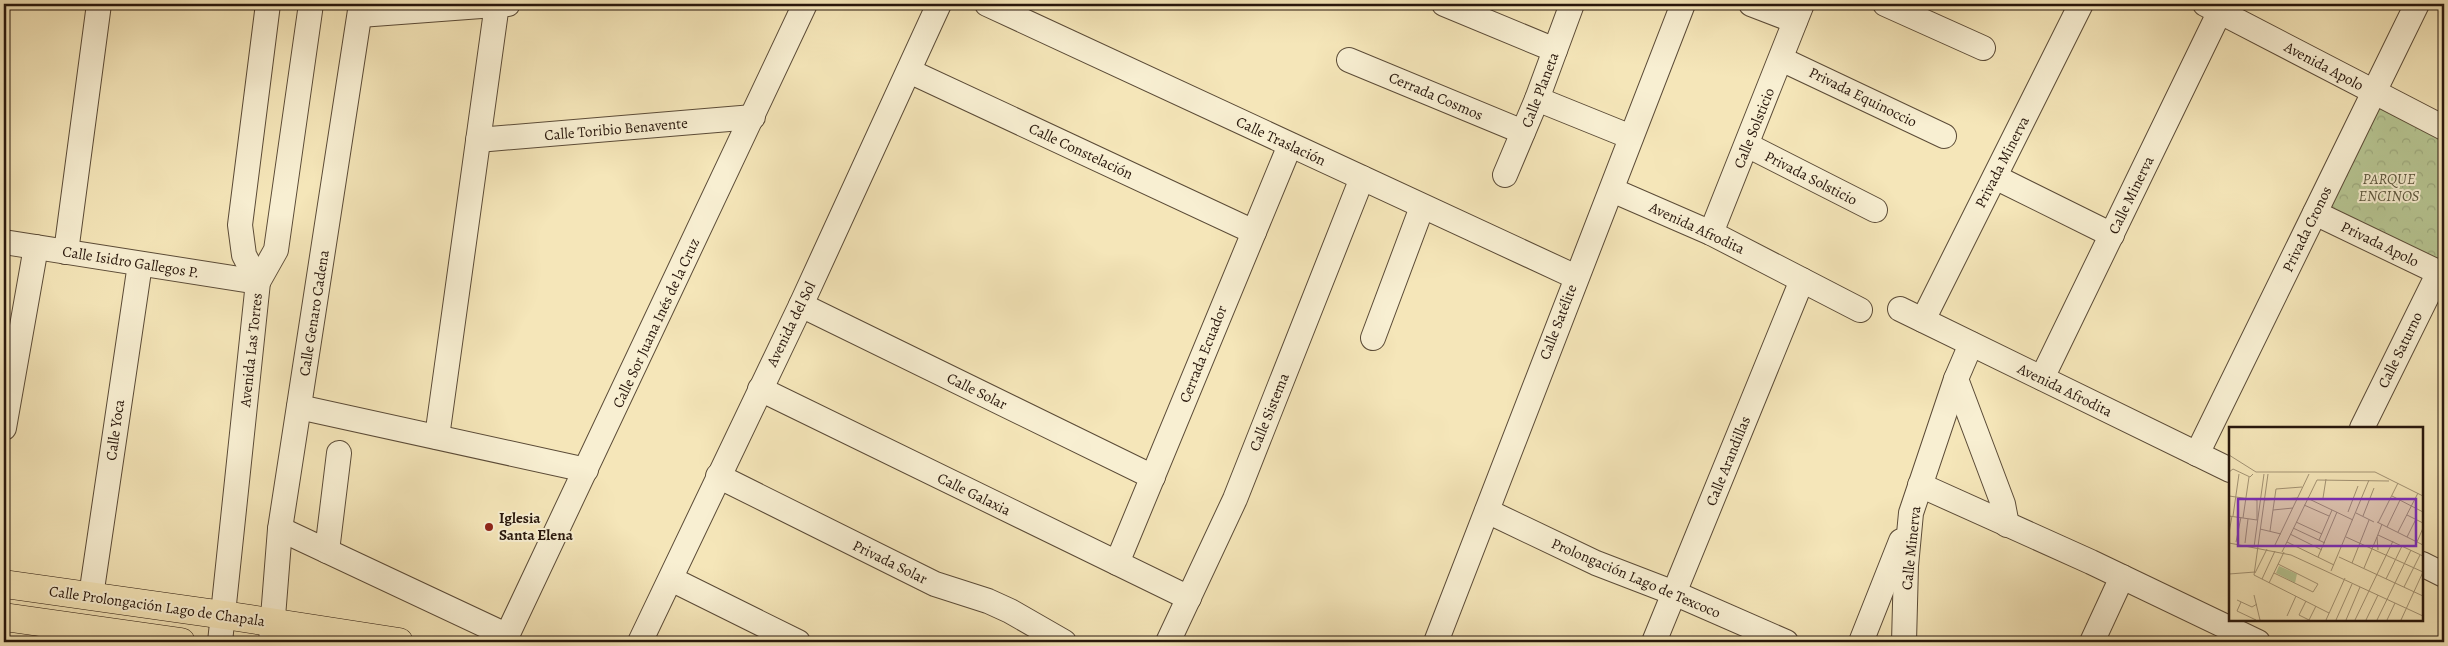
<svg xmlns="http://www.w3.org/2000/svg" width="2448" height="646" viewBox="0 0 2448 646" font-family="Alegreya,serif">
	<style>
		.park { fill: url(#park-crowns); stroke: #706e50 }
		.lines { fill: none; stroke-linecap: round; stroke-linejoin: round }
		.minor-casing { stroke: #5b4b37; stroke-width: 26 }
		.major-casing { stroke: #28170c; stroke-width: 29 }
		.minor { stroke: #f8efd2; stroke-width: 24 }
		.major { stroke: #f5e6b9; stroke-width: 28 }
		.poi-dot { fill: #8f2418; stroke: #f8efd2; stroke-width: 2 }
		.labels { text-anchor: middle; stroke-width: 4; stroke-linejoin: round; paint-order: stroke }
		.street-label { font-size: 15px; fill: #28170c; stroke: #f8efd2 }
		.park-label { font-size: 15px; font-style: italic; fill: #5a543b; stroke: #f8efd2 }
		.poi-label { font-size: 15px; font-weight: bold; fill: #28170c; stroke: #f8efd2; text-anchor: start }
		.inset-road { fill: none; stroke: #a39374; stroke-width: 1 }
		.view { fill: #7b2cbf; fill-opacity: 0.15; stroke: #7b2cbf; stroke-width: 2.5 }
		.inset-edge { fill: none; stroke: #28170c; stroke-width: 2.5 }
	</style>
	<defs>
		<pattern id="park-crowns" width="20" height="18" patternUnits="userSpaceOnUse" patternTransform="scale(1.25)"><rect width="20" height="18" fill="#b7c693"/><path d="M2 6a3 3 0 1 1 6 0M12 15a3 3 0 1 1 6 0" fill="none" stroke="#9da97e"/></pattern>
	</defs>
	<rect width="100%" height="100%" fill="#f5e6b9"/>
	<filter id="stains"><feTurbulence type="fractalNoise" baseFrequency=".004" numOctaves="4"/><feColorMatrix values="0 0 0 0 .2 0 0 0 0 .09 0 0 0 0 .02 0 0 0 .5 -.17"/></filter>
	<radialGradient id="worn" r=".72"><stop offset=".6" stop-color="#630" stop-opacity="0"/><stop offset="1" stop-color="#630" stop-opacity=".3"/></radialGradient>
	<!-- park -->
	<polygon class="park" points="2374,92 2444,128 2444,275 2315,213"/>
	<g class="lines">
		<defs>
			<g id="minor">
				<polyline points="987,4 1576,277"/>
				<polyline points="1444,4 1555,50"/>
				<polyline points="1751,4 1795,21"/>
				<polyline points="1885,4 1983,48"/>
				<polyline points="2205,4 2444,128"/>
				<polyline points="360,15 508,4"/>
				<polyline points="1781,59 1944,136"/>
				<polyline points="1349,60 1523,132"/>
				<polyline points="909,71 1254,232"/>
				<polyline points="1537,99 1631,137"/>
				<polyline points="478,140 753,117"/>
				<polyline points="1747,145 1875,210"/>
				<polyline points="1505,175 1537,99 1572,4"/>
				<polyline points="1995,177 2112,235"/>
				<polyline points="1612,190 1711,233 1860,310"/>
				<polyline points="2315,213 2444,275"/>
				<polyline points="1711,233 1802,4"/>
				<polyline points="4,242 258,282"/>
				<polyline points="66,252 99,4"/>
				<polyline points="258,282 244,255 240,225 268,4"/>
				<polyline points="801,305 1153,477"/>
				<polyline points="1900,309 2230,470"/>
				<polyline points="1923,320 2081,4"/>
				<polyline points="1373,338 1422,207"/>
				<polyline points="2042,378 2220,11"/>
				<polyline points="1956,379 2003,504 2007,525"/>
				<polyline points="760,389 1189,598"/>
				<polyline points="299,407 586,470"/>
				<polyline points="4,428 36,247"/>
				<polyline points="2362,428 2439,272"/>
				<polyline points="437,437 497,4"/>
				<polyline points="2197,454 2417,4"/>
				<polyline points="718,476 935,584 988,601 1010,611 1064,642"/>
				<polyline points="1920,485 2091,562 2258,642"/>
				<polyline points="1487,511 1596,563 1674,593 1786,642"/>
				<polyline points="280,529 508,636"/>
				<polyline points="327,551 339,453"/>
				<polyline points="1117,563 1290,145"/>
				<polyline points="2422,564 2444,575"/>
				<polyline points="671,579 798,642"/>
				<polyline points="91,596 140,264"/>
				<polyline points="220,642 258,282 276,250 311,4"/>
				<polyline points="271,642 280,529 361,4"/>
				<polyline points="504,642 805,4"/>
				<polyline points="640,642 801,305 939,4"/>
				<polyline points="1168,642 1235,499 1362,178"/>
				<path d="M1436,642C1519,429 1600,216 1683,4"/>
				<polyline points="1654,642 1802,280"/>
				<polyline points="1861,642 1901,541"/>
				<polyline points="1904,642 1906,566 1911,513 1956,379 1971,344"/>
				<polyline points="2092,642 2122,577"/>
			</g>
			<g id="major">
				<polyline points="4,584 224,615 399,642"/>
				<polyline points="4,617 181,642"/>
			</g>
		</defs>
		<!-- minor casing -->
		<use href="#minor" class="minor-casing"/>
		<!-- major casing -->
		<use href="#major" class="major-casing"/>
		<!-- minor -->
		<use href="#minor" class="minor"/>
		<!-- major -->
		<use href="#major" class="major"/>
	</g>
	<!-- markers -->
	<circle class="poi-dot" cx="489" cy="527" r="5"/>
	<g class="labels">
		<!-- street labels -->
		<g class="street-label">
			<text transform="translate(2324 66) rotate(28)" y="5">Avenida Apolo</text>
			<text transform="translate(1540 90) rotate(-69)" y="5">Calle Planeta</text>
			<text transform="translate(1436 96) rotate(23)" y="5">Cerrada Cosmos</text>
			<text transform="translate(1863 97) rotate(26)" y="5">Privada Equinoccio</text>
			<text transform="translate(1754 128) rotate(-68)" y="5">Calle Solsticio</text>
			<text transform="translate(616 129) rotate(-5)" y="5">Calle Toribio Benavente</text>
			<text transform="translate(1281 141) rotate(25)" y="5">Calle Traslación</text>
			<text transform="translate(1081 151) rotate(25)" y="5">Calle Constelación</text>
			<text transform="translate(2002 162) rotate(-63)" y="5">Privada Minerva</text>
			<text transform="translate(1811 178) rotate(27)" y="5">Privada Solsticio</text>
			<text transform="translate(2131 195) rotate(-64)" y="5">Calle Minerva</text>
			<text transform="translate(1697 228) rotate(25)" y="5">Avenida Afrodita</text>
			<text transform="translate(2307 229) rotate(-64)" y="5">Privada Cronos</text>
			<text transform="translate(2380 244) rotate(26)" y="5">Privada Apolo</text>
			<text transform="translate(131 262) rotate(9)" y="5">Calle Isidro Gallegos P.</text>
			<text transform="translate(314 313) rotate(-81)" y="5">Calle Genaro Cadena</text>
			<text transform="translate(1558 322) rotate(-69)" y="5">Calle Satélite</text>
			<text transform="translate(656 323) rotate(-65)" y="5">Calle Sor Juana Inés de la Cruz</text>
			<text transform="translate(791 324) rotate(-64)" y="5">Avenida del Sol</text>
			<text transform="translate(251 350) rotate(-84)" y="5">Avenida Las Torres</text>
			<text transform="translate(2400 350) rotate(-64)" y="5">Calle Saturno</text>
			<text transform="translate(1203 354) rotate(-68)" y="5">Cerrada Ecuador</text>
			<text transform="translate(2065 390) rotate(26)" y="5">Avenida Afrodita</text>
			<text transform="translate(977 391) rotate(26)" y="5">Calle Solar</text>
			<text transform="translate(1269 412) rotate(-68)" y="5">Calle Sistema</text>
			<text transform="translate(115 430) rotate(-82)" y="5">Calle Yoca</text>
			<text transform="translate(1728 461) rotate(-68)" y="5">Calle Arandillas</text>
			<text transform="translate(974 494) rotate(26)" y="5">Calle Galaxia</text>
			<text transform="translate(1911 548) rotate(-84)" y="5">Calle Minerva</text>
			<text transform="translate(890 562) rotate(26)" y="5">Privada Solar</text>
			<text transform="translate(1636 578) rotate(23)" y="5">Prolongación Lago de Texcoco</text>
			<text transform="translate(157 606) rotate(8)" y="5">Calle Prolongación Lago de Chapala</text>
		</g>
		<!-- park labels -->
		<g class="park-label">
			<text x="2389" y="184">PARQUE<tspan x="2389" dy="17">ENCINOS</tspan></text>
		</g>
		<!-- poi labels -->
		<g class="poi-label">
			<text x="499" y="523">Iglesia<tspan x="499" dy="17">Santa Elena</tspan></text>
		</g>
	</g>
	<!-- overview -->
	<g transform="translate(2229 427)">
		<rect width="194" height="194" fill="#f5e6b9"/>
		<path d="M50,139L68,147L66,156L47,146Z" fill="#b7c693"/>
		<path class="inset-road" d="M0,28L27,45H146L194,69M0,45L4,42L21,50L24,47M0,69L28,73V93L0,89M163,69L194,85M78,71L124,93M94,71L97,52M35,73L69,71M75,78L100,89M44,83L64,81M119,85L129,59M127,86L145,95M178,88L194,96M4,89L10,47M134,89L145,61M14,91L20,50M67,95L93,107M148,95L194,118M149,96L169,56M158,100L171,73M64,101L96,116M31,102L52,107M41,104L47,62L73,60M169,105L189,66M0,106L3,89M61,107L93,123M149,108L194,129M117,110L194,145M178,110L187,92M90,113L103,83M7,115L12,90M58,115L105,138M188,115L194,101M0,116L62,128L194,189M16,116L19,92M25,120L35,47M45,120L80,47M149,123L148,110L153,97M53,125L88,53L160,54M89,130L108,85M110,130L194,169M123,136L140,93M135,141L148,110M102,144L140,53M26,146L38,122M45,146L84,165L89,157L49,137M0,147L26,145M25,148L39,47M25,148L100,186M33,152L46,124M157,152L173,119M40,156L55,125M175,160L191,128M25,168L31,193M8,173L23,180L28,177M77,174L70,188L80,193M12,175L8,184L27,193M58,189L67,169M80,193L87,179M97,193L116,151M107,193L123,157M117,193L131,160M126,193L164,114M137,193L149,168M148,193L182,123M158,193L166,176M172,193L194,145"/>
		<path class="view" d="M9,72H187V119H9Z"/>
		<rect width="194" height="194" class="inset-edge"/>
	</g>
	<!-- margin -->
	<rect width="2448" height="646" fill="none" stroke="#f5e6b9" stroke-width="20"/>
	<rect x="5" y="5" width="2438" height="636" fill="none" stroke="#28170c" stroke-width="2.5"/>
	<rect x="10" y="10" width="2428" height="626" fill="none" stroke="#28170c"/>
	<rect width="100%" height="100%" filter="url(#stains)"/>
	<rect width="100%" height="100%" fill="url(#worn)"/>
</svg>
